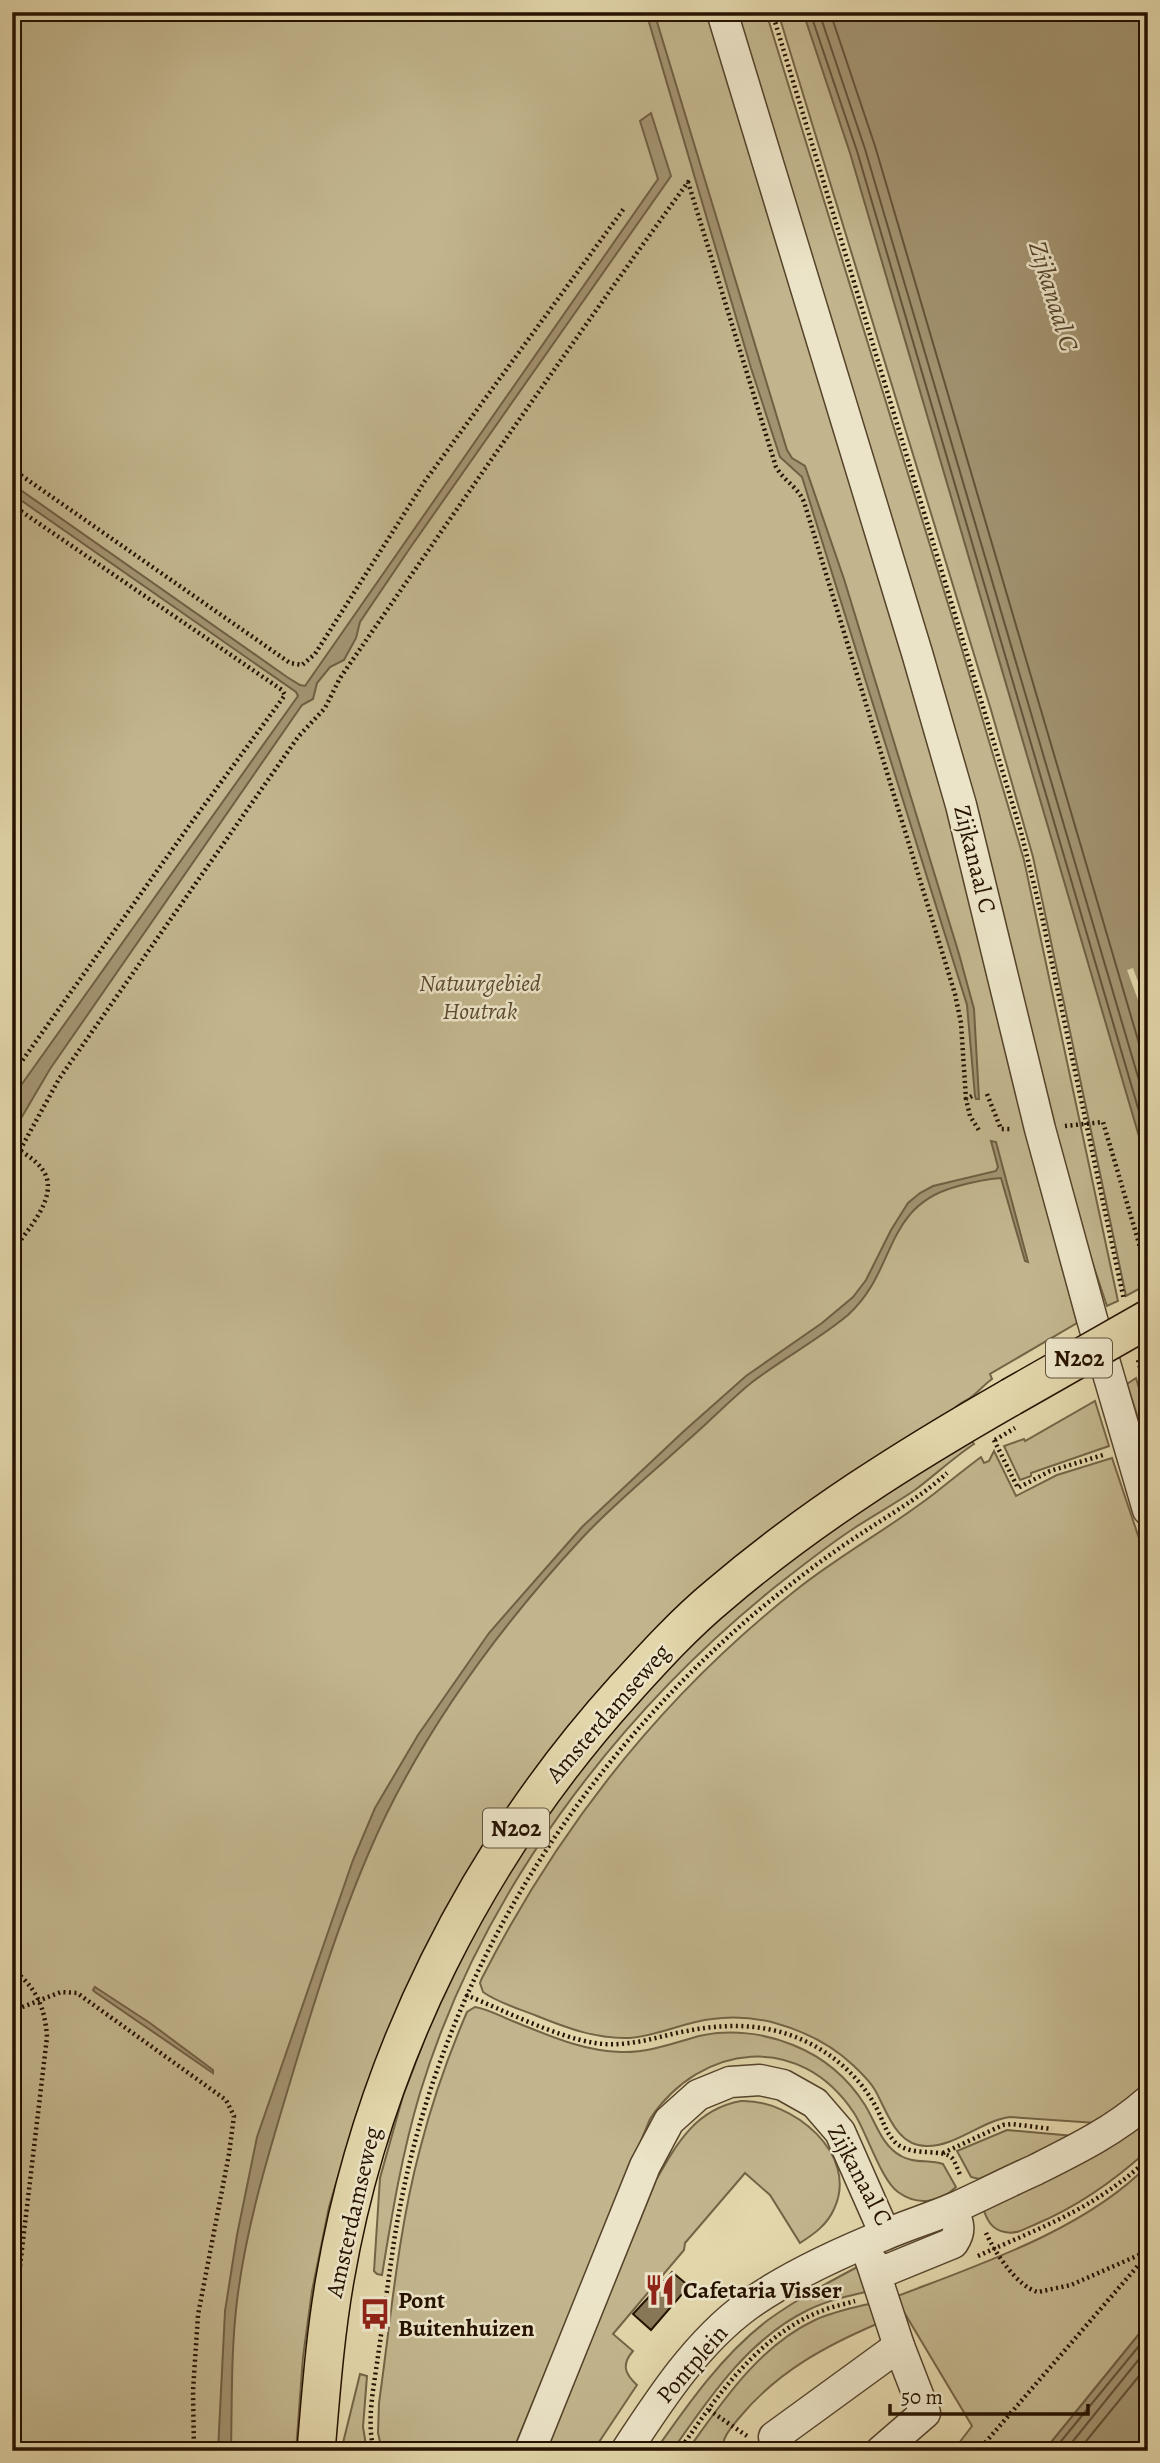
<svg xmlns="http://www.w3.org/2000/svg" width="1160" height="2463" viewBox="0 0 1160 2463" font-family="Alegreya,serif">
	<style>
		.green { fill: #c2b58d; stroke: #746446; stroke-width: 2 }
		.water { fill: #a29370; stroke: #705f43; stroke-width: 2 }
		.pier { fill: #e2d6aa }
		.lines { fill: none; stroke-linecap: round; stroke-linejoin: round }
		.shore { stroke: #645238; stroke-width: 2 }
		.building { fill: #887858; stroke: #261200; stroke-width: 2 }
		.minor-casing { stroke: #55432a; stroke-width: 33 }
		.major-casing { stroke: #261200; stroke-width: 40 }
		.path { stroke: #261200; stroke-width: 4.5; stroke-dasharray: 2 3.5; stroke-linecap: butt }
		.minor { stroke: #ece4c8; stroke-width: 30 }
		.major { stroke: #e2d6aa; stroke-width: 37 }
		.major-bridge-casing { stroke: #261200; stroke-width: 40; stroke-linecap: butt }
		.path-bridge { stroke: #261200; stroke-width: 4.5; stroke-dasharray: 2 3.5; stroke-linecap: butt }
		.major-bridge { stroke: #e2d6aa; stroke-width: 37 }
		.labels { text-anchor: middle; stroke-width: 5; stroke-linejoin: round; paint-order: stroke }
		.shield { fill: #ece4c8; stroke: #61513c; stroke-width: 2 }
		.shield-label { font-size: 23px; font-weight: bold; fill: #261200 }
		.street-label { font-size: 24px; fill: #261200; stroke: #ece4c8 }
		.park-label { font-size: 24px; font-style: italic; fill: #5d4b31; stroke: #ece4c8 }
		.poi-label { font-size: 24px; font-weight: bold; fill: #261200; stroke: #ece4c8; text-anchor: start }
		.water-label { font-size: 26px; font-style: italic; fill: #58462d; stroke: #ece4c8 }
	</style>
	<rect width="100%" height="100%" fill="#e2d6aa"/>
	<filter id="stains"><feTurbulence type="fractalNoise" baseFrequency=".00286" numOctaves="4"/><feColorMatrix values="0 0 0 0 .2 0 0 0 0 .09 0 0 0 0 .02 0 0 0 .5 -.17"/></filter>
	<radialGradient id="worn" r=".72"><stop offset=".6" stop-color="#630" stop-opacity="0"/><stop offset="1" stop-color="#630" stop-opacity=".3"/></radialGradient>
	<!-- green -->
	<g class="green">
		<path d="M12,12H710L821,379L959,847L1077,1323L990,1374L992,1379C985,1384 981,1389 975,1394C968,1401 959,1402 952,1411L758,1543L406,1994L358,2110L329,2207L312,2291L303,2357L296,2451H12Z"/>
		<polygon points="734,12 766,12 961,646 1024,860 1118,1301 1107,1306 1077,1217"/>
		<polygon points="778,12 1148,12 1148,1284 1126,1296 1033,857 991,710"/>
		<polygon points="1136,1378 1148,1418 1148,1449 1127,1384"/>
		<polygon points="1095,1401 1109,1446 1031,1473 1031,1476 1020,1480 1004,1446 1024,1439 1025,1441"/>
		<path d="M971,1440L974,1444C953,1458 935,1475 915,1490C896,1503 876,1514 856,1527C828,1545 802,1566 775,1587C615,1716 480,1895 420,2093C402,2153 392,2214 382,2275L377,2274L374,2271L380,2178L403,2096L446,1983L517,1854L620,1716L716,1618L816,1538Z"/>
		<path d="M994,1451L1016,1496L1057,1475L1112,1458L1148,1565V2084L1096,2123L1010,2117C981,2121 955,2147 926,2146C896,2146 887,2111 875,2090C870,2081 861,2073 854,2066C832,2045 804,2031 775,2023C756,2018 732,2016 712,2019C684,2022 658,2036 629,2038C596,2039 567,2028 537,2016C520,2009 498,2003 483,1992L480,1983L482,1978C559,1827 663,1695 796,1590C840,1555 890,1528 935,1493C950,1481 965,1469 981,1457L984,1463L989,1461Z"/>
		<path d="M475,2007C488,2009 502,2017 515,2022C550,2036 583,2051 621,2052C648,2053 674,2043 699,2036C730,2029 764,2033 793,2045C823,2057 848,2078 865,2105C876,2123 882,2146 901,2156C915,2164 929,2159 943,2164L956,2187C940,2203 917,2206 898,2192C881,2180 867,2133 854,2113C800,2031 701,2043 650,2119L513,2451H382L378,2433L379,2403C391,2318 398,2231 420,2149C432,2102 448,2056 467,2012Z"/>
		<path d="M741,2101C792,2099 860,2154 834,2209C827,2225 814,2234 800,2243L770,2195L745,2173L685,2243L684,2250L613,2334L633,2351C621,2365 625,2374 637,2385L593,2451H546L656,2180C677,2143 696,2109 741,2101Z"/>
		<path d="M1148,2118V2150C1114,2181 1079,2206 1036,2224C1027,2228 1016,2235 1005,2232C993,2230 988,2222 984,2211L987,2208Z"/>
		<polygon points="1007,2130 1074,2136 979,2179 971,2177 957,2151"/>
		<path d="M1148,2165V2323L1044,2451H953L972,2426L895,2297C978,2265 1085,2230 1148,2165Z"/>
		<path d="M861,2265L870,2291C849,2296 828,2300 808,2310C748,2339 709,2398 672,2451H655C688,2404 722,2355 768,2320C797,2299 829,2282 861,2265Z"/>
		<path d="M877,2302L879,2323C825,2346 777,2372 739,2418C731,2428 722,2437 722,2451H687C722,2402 759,2346 815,2320C835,2311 857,2307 877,2302Z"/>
		<polygon points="360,2374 367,2376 363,2427 367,2451 341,2451"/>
	</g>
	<!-- water -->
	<g class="water">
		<polygon points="646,12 654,12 787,450 792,458 805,466 844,579 959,954 974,1009 979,1099 976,1099 975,1096 967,1005 802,477 780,457 751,368"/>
		<polygon points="803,12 1148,12 1148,1167 850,153"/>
		<polygon points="651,113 671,176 410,548 360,622 356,638 344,660 330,667 317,683 313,699 302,705 50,1069 13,1132 12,1098 298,696 296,692 12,494 12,484 287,677 300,685 305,686 658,179 640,121"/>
		<path d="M991,1141L996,1142L1028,1262L1025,1261L1001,1178C986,1179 969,1183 955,1187C883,1207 897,1271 848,1315C818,1340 782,1359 751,1383C729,1401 709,1422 687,1441C652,1473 615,1503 583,1537C506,1620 437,1712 387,1813C347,1895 317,1992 291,2079C269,2152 246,2226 237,2301C231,2350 232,2401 231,2451H218L225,2311L237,2235L257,2137L353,1860L375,1808L418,1735L489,1633L582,1527L684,1431L746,1376L822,1323L853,1297L866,1280L891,1230L908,1203L920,1193L933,1186L996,1171L998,1167Z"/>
		<polygon points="95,1987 150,2023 213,2070 213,2073 95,1992 93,1990"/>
		<polygon points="1148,2323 1148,2451 1044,2451"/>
	</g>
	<!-- pier -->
	<polygon class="pier" points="1133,968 1148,1009 1148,1027 1127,970"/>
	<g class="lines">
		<!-- shore -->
		<g class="shore">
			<polyline points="810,12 857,151 1148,1142"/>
			<polyline points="819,12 865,149 1148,1111"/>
			<polyline points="830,12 875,146 1148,1074"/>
			<polyline points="1053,2451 1148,2335"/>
			<polyline points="1065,2451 1148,2348"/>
			<polyline points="1078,2451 1148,2365"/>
		</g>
	</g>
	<!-- building -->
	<polygon class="building" points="672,2272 689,2286 651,2330 633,2314"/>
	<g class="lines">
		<defs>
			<g id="minor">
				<polyline points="722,12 917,653 961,805 1040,1129 1092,1319 1148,1510"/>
				<polyline points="871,2261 899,2346 925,2413 881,2451"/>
				<path d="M871,2261L877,2267L887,2270L953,2243C962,2230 958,2223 953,2209"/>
				<polyline points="530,2451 645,2166 669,2121 698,2095 730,2082 760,2080 783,2085 815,2103 840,2132 885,2234"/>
				<path d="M626,2451C660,2399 697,2342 748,2305C789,2276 837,2254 884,2235C907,2225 931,2218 954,2208C981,2196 1008,2182 1035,2170C1075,2150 1114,2131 1148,2101"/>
				<polyline points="781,2451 774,2437 899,2346"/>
			</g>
			<path id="major" d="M316,2451C321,2393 325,2336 335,2279C373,2059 476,1854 625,1689C655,1656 685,1623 719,1595C809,1518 908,1456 1011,1397"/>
		</defs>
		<!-- minor casing -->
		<use href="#minor" class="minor-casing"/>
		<!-- major casing -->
		<use href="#major" class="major-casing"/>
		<!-- path -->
		<g class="path">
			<polyline points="772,12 1021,832 1042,917 1124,1300"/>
			<polyline points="12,469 290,663 302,665 315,654 425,481 625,207"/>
			<polyline points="12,505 282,690 285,695 189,826 12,1075"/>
			<polyline points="987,1094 1001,1129 1011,1129"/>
			<polyline points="972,1096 966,1099 970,1116 980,1132"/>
			<polyline points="1065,1126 1103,1122 1148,1274"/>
			<path d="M12,1145C22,1152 35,1159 42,1169C62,1195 26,1231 12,1252"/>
			<path d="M20,1150L59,1079L298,737L325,708L340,678C455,512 569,346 688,182L776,467C784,481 798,487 804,502L955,994L961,1023L966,1099"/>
			<polyline points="1138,1360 1148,1397"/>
			<polyline points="994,1440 1018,1488 1050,1471 1103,1455"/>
			<path d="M12,1969C36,1987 45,2007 47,2037L20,2266L12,2293"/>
			<path d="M466,1995C503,2010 556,2037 595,2043C620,2047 644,2041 668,2035C718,2023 766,2020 813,2045C839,2059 862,2081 876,2107C883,2120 886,2134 897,2144C914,2157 942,2148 952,2158C956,2163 958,2171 961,2177"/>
			<polyline points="12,2011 61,1992 77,1993 226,2100 234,2116 229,2154 198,2315 193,2391 194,2451"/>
			<polyline points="943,2153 1003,2125 1012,2124 1052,2129"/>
			<path d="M986,2233C994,2251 1017,2287 1038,2292L1071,2285L1148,2251"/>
			<path d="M978,2256C1043,2226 1093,2210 1148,2159"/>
			<polyline points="709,2410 747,2436"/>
			<path d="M374,2451C366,2420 374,2387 378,2356C383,2322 387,2289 392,2255C427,2004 563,1778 754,1614C788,1586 822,1559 859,1535C889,1515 921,1497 947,1473"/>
			<path d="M679,2451C716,2397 760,2333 824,2310C834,2306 845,2304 855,2301"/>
			<polyline points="978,2451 1148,2254"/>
		</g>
		<!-- minor -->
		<use href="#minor" class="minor"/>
		<!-- major -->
		<use href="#major" class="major"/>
		<defs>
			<polyline id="major-bridge" points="1011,1397 1148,1319"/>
		</defs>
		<!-- major-bridge casing -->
		<use href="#major-bridge" class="major-bridge-casing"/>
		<!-- path-bridge -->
		<polyline class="path-bridge" points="995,1440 1015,1428"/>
		<!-- major-bridge -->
		<use href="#major-bridge" class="major-bridge"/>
	</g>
	<!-- icons -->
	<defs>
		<symbol id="restaurant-bare" viewBox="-9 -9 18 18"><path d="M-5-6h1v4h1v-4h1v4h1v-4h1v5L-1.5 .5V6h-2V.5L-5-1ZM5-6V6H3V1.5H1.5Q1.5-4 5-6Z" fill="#8f2418" stroke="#ece4c8" stroke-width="2.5" paint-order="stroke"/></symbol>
		<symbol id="bus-bare" viewBox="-9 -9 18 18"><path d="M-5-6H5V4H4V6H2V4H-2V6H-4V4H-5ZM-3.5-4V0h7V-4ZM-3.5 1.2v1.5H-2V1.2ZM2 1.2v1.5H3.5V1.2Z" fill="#8f2418" stroke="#ece4c8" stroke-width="2.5" paint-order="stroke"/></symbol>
	</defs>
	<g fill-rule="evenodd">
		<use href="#restaurant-bare" x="638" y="2268" width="44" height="44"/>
		<use href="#bus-bare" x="353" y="2292" width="44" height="44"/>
	</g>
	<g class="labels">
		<!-- shield labels -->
		<g class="shield">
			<rect x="1046" y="1338.5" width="66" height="39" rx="5"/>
			<rect x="483" y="1808.5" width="66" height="39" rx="5"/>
		</g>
		<g class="shield-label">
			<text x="1079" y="1366">N202</text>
			<text x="516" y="1836">N202</text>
		</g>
		<!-- street labels -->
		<g class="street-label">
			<text transform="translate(975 859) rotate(76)" y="8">Zijkanaal C</text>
			<text transform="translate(608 1713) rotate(-49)" y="8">Amsterdamseweg</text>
			<text transform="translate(860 2175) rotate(62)" y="8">Zijkanaal C</text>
			<text transform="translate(353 2212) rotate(-77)" y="8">Amsterdamseweg</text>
			<text transform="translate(692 2364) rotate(-49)" y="8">Pontplein</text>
		</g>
		<!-- park labels -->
		<g class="park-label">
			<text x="480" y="991">Natuurgebied<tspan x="480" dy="28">Houtrak</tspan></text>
		</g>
		<!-- poi labels -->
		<g class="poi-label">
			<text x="683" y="2298">Cafetaria Visser</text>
			<text x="398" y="2308">Pont<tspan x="398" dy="28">Buitenhuizen</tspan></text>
		</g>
		<!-- water labels -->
		<g class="water-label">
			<text transform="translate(1054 296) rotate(73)" y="9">Zijkanaal C</text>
		</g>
	</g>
	<!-- margin -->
	<rect width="1160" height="2463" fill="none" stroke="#e2d6aa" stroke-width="42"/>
	<rect x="14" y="14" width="1132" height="2435" fill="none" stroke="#261200" stroke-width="3.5"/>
	<rect x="21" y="21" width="1118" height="2421" fill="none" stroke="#261200" stroke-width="2"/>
	<!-- scale -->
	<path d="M890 2404v10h198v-10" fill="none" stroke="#261200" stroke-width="3.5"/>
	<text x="901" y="2404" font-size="21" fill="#261200" stroke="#ece4c8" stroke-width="5" paint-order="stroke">50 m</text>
	<rect width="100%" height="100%" filter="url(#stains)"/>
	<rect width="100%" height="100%" fill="url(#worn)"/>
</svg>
